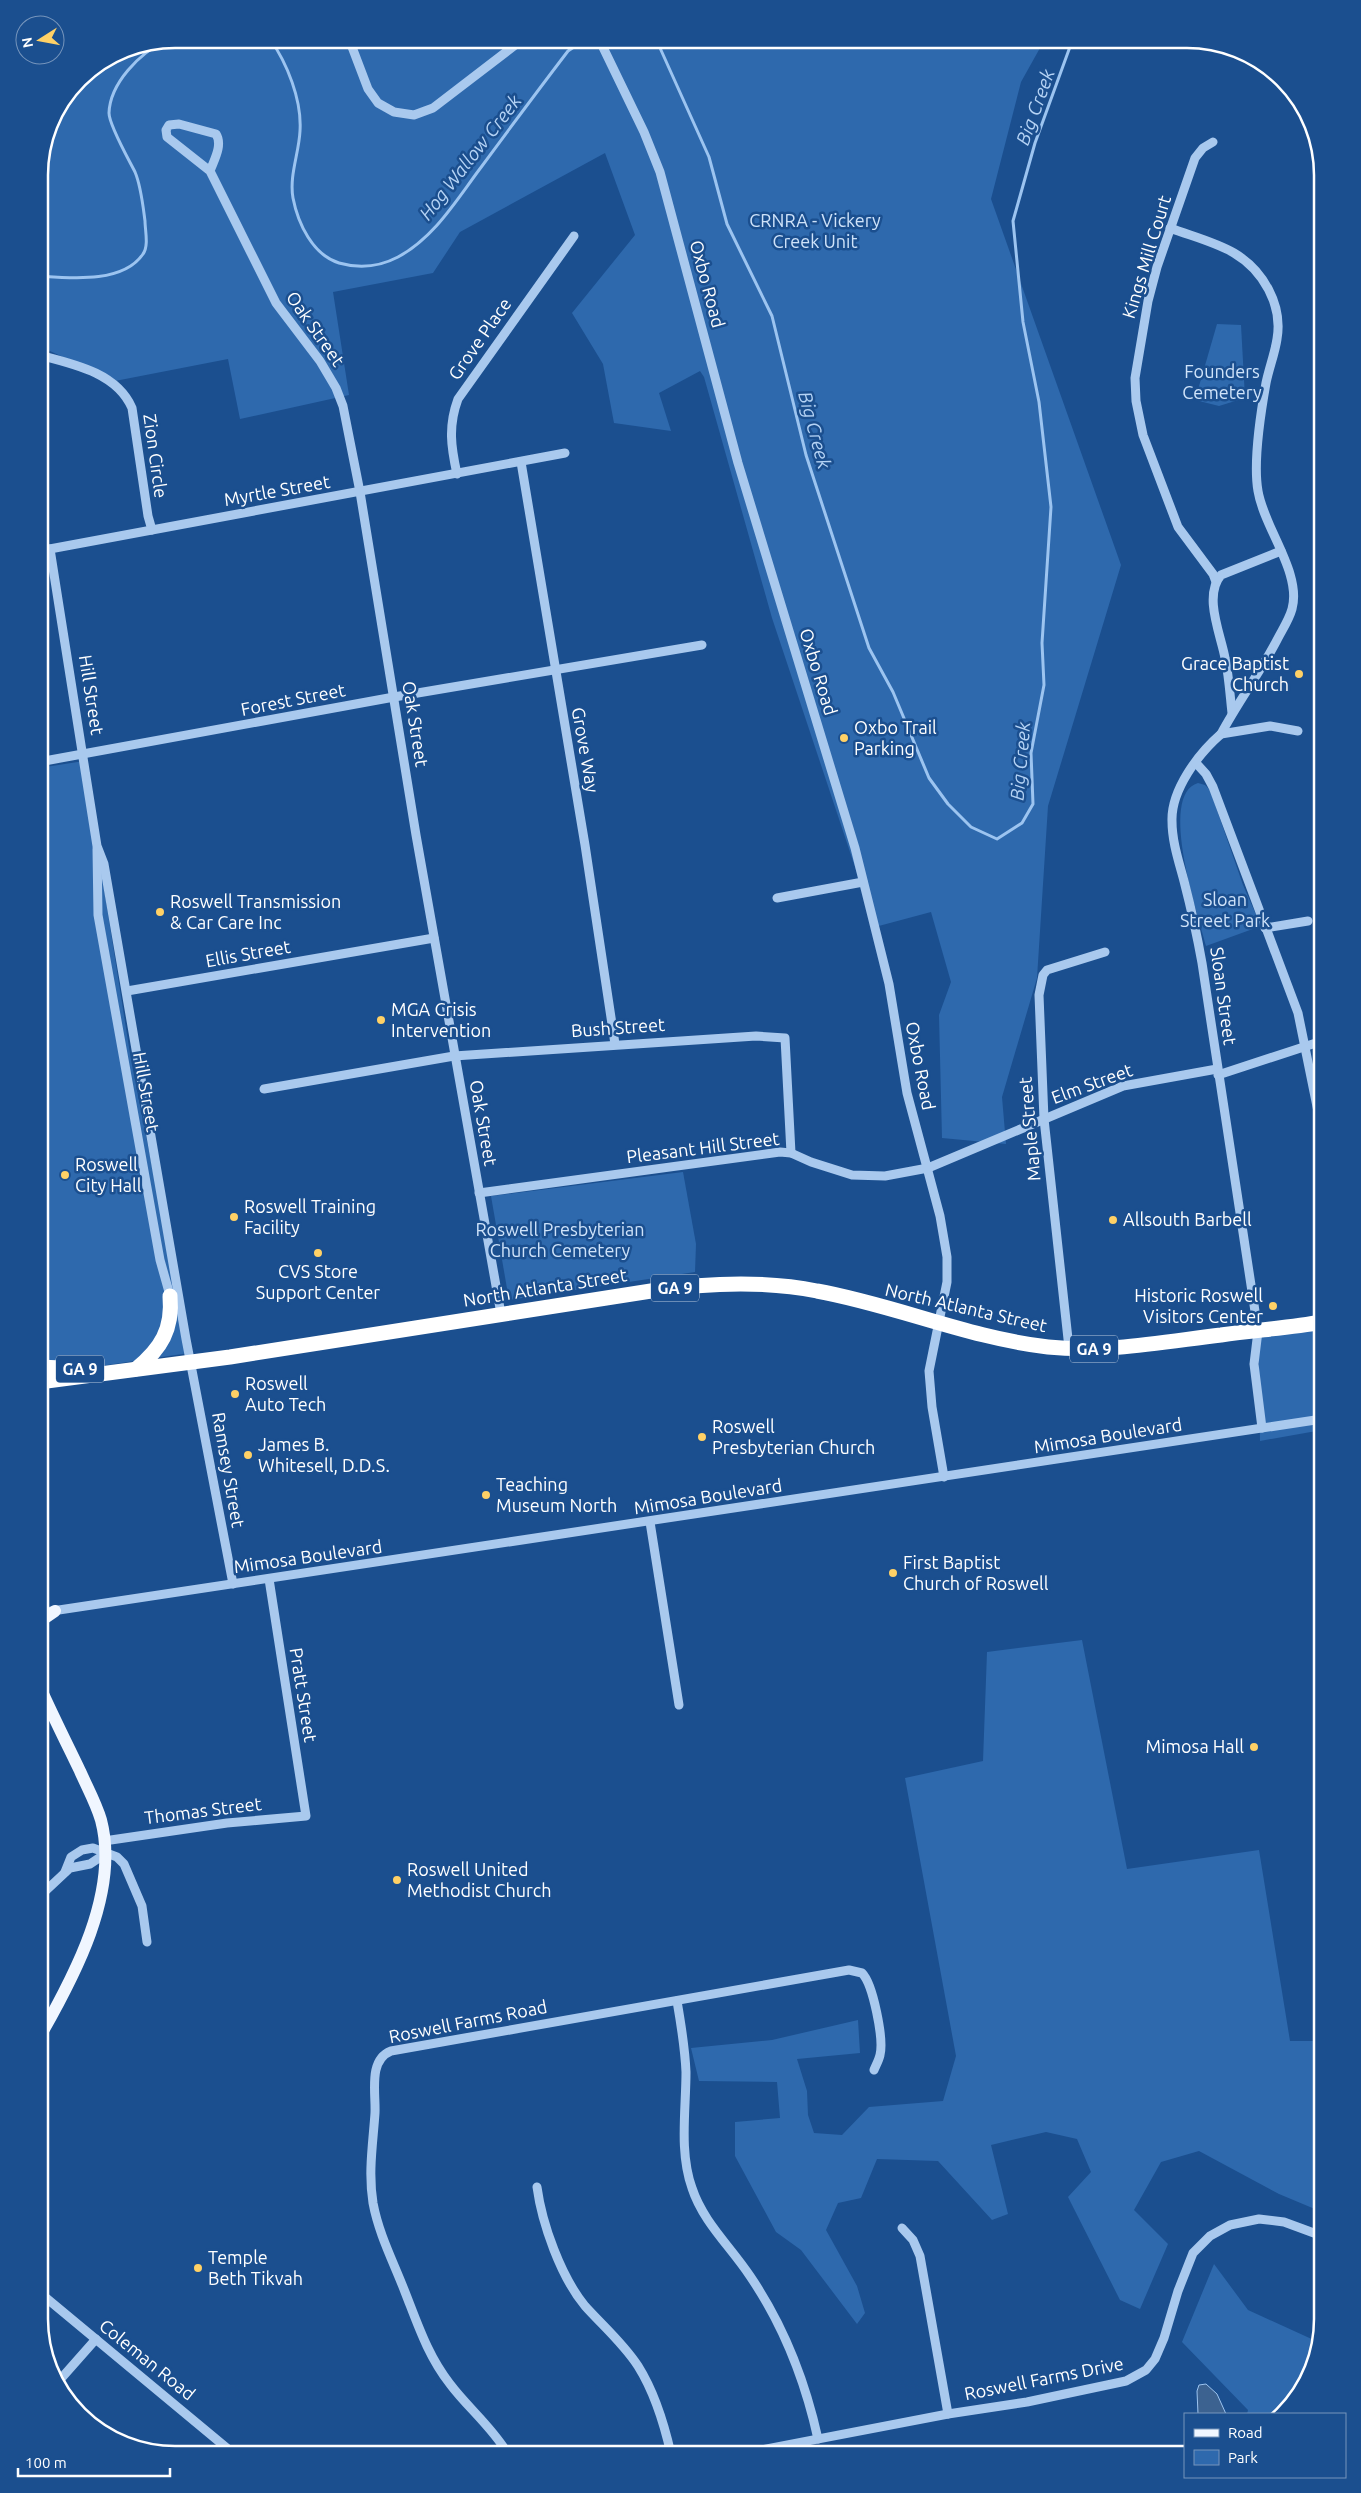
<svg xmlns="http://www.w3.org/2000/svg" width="1361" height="2493" viewBox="0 0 1361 2493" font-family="Ubuntu,sans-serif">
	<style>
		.green { fill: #2e69ad }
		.water { fill: #3c6290; stroke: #9cc4f0 }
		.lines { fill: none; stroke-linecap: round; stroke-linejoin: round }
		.stream { stroke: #9cc4f0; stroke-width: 3 }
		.minor { stroke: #a9c9ee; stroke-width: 9 }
		.major { stroke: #f0f6ff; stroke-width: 12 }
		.highway { stroke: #fff; stroke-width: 15 }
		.poi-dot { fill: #ffd166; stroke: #1b4f8f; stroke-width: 2 }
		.labels { text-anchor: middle; stroke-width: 5; stroke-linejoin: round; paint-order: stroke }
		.shield { fill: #1b4f8f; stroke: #bbcadd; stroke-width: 1 }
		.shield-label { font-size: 16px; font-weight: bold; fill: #fff }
		.park-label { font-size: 18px; fill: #cfe3fa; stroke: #1b4f8f }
		.street-label { font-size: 18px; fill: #fff; stroke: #1b4f8f }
		.poi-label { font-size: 18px; fill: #fff; stroke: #1b4f8f; text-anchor: start }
		.water-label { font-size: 19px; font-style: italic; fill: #b5d3f5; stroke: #1b4f8f }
		.rim { fill: none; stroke: #fff; stroke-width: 2.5 }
	</style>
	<rect width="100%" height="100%" fill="#1b4f8f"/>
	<!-- green -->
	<g class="green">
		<polygon points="174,39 1045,39 1021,82 991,199 1121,565 1048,806 1037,978 1002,1097 1006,1144 942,1138 939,1015 951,982 931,912 875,927 772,618 704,377 700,371 659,393 671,431 614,423 603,364 572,313 635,235 605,153 460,232 433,273 333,292 349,395 240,419 228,359 115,381 39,346 39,166 49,122 79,78 123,49"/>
		<polygon points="1217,324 1241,325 1245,398 1219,406 1195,400"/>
		<polygon points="84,761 131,1060 189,1353 39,1375 39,768"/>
		<path d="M1198,783L1205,785L1210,790L1243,885L1261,926L1206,946C1199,917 1157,795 1198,783Z"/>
		<polygon points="683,1172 696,1244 695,1272 509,1300 491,1196"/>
		<polygon points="1322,1319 1322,1430 1260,1441 1258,1331"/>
		<polygon points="1082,1640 1127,1869 1259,1850 1290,2041 1322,2041 1322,2212 1279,2194 1199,2151 1161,2162 1134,2210 1168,2244 1140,2309 1120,2300 1068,2197 1091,2172 1077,2139 1046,2132 991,2145 1008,2214 992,2220 938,2161 877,2159 861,2198 838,2203 826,2230 857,2286 865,2313 857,2324 801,2250 776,2232 735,2156 735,2122 780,2118 777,2082 699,2081 691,2048 772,2040 858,2020 860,2053 797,2059 807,2091 808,2115 814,2133 842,2135 869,2107 943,2101 956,2056 905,1778 983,1761 987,1652"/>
		<polygon points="1214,2264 1248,2310 1316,2341 1300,2394 1275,2414 1247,2414 1248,2410 1182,2342"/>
	</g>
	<!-- water -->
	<polygon class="water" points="1206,2384 1217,2394 1226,2414 1198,2414 1197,2391 1199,2385"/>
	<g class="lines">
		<!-- stream -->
		<g class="stream">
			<path d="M270,39C287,63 302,100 300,131C299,153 289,176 293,198C298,224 313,255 339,263C360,269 379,267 398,257C435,237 457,199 482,166C510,128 539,89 568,51L586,39"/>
			<polyline points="656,39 709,157 727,224 772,316 806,455 869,648 893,692 929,778 948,804 971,827 997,839 1022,823 1033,804 1031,753 1044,685 1042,643 1051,507 1039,402 1023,322 1013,221 1035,143 1071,44 1075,39"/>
			<path d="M39,276C69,278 123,284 143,254C149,246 145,230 145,221C143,206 141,186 135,172C129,160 109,125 109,113C110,83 140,53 165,41"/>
		</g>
		<!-- minor -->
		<g class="minor">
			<polyline points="349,39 368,89 378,103 394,112 414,115 433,108 523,39"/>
			<polyline points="599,39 644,132 660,172 738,463 855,848 889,984 907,1093 940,1216 947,1257 947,1282 929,1371 932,1407 944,1477"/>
			<polyline points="1213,142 1203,148 1195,158 1157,267 1148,301 1135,378 1136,401 1143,435 1178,527 1213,574 1216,582"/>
			<path d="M210,171C214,160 223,145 216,134L179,124L169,125L166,130L167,137L210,171L276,303L320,361L336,388L343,406L360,492L416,835L501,1314"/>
			<path d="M1170,228C1191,236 1215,242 1234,253C1263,270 1283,305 1277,339C1275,353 1269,368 1266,383C1261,411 1253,463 1258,491C1264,528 1302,573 1292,609C1289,620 1282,630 1277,640C1260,673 1238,702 1221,734C1198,754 1171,790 1172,821C1172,842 1179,862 1184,881C1191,908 1197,935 1202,963L1258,1331L1254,1364L1262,1428"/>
			<path d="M39,355C74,364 117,373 132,408L148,516L152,530"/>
			<polyline points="521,462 585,845 615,1044"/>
			<path d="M457,474C451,447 448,426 458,399L574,236"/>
			<polyline points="50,549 97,846 104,864 186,1339 233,1584"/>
			<polyline points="39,551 565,453"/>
			<path d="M1232,713C1230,695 1229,676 1225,658C1221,635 1203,596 1221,575L1281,551"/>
			<polyline points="1221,734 1270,726 1298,731"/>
			<polyline points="39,762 394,697 702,645"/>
			<polyline points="1196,763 1206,774 1213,787 1298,1013 1322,1131"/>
			<polyline points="97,849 98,915 160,1260 171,1299"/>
			<polyline points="777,898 863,882"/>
			<polyline points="1265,928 1308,921"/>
			<polyline points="127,991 434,938"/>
			<polyline points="1218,1075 1322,1041"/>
			<polyline points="264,1089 454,1056 756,1036 785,1038 791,1153"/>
			<polyline points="479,1193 780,1152 791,1153 811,1162 852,1175 885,1176 928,1168 1123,1086 1217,1069"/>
			<polyline points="1069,1348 1044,1119 1039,995 1043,975 1047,970 1105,952"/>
			<polyline points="650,1522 679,1705"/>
			<polyline points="39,1613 1322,1419"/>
			<polyline points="104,1841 227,1823 306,1816 269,1579"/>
			<polyline points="65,1872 71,1857 82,1850 93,1848 117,1857 124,1864 142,1906 147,1942"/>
			<polyline points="39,1897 70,1868 90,1864 105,1854"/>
			<path d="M677,2001C681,2024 685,2048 686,2072C686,2110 679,2152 692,2188C703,2222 731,2247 750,2276C784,2326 805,2380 818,2439"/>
			<path d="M537,2187C542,2224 561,2277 585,2306C603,2326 623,2343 638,2366C655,2393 664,2423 671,2454"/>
			<polyline points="902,2228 913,2240 920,2256 948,2414"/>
			<polyline points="39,2292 234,2454"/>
			<polyline points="58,2382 96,2339"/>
			<path d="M508,2454C492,2427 468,2408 450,2384C428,2356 418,2325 405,2292C394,2263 379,2235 373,2203C368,2172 373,2143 375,2113C376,2093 368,2060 391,2051L849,1970L862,1973C873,1984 884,2039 880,2055C879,2060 876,2065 874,2070"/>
			<polyline points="740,2454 948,2414 1027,2402 1126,2381 1146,2370 1155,2359 1164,2338 1178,2291 1193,2253 1210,2236 1230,2225 1259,2219 1284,2222 1322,2236"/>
		</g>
		<!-- major -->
		<g class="major">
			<polyline points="39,1622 55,1611"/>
			<path d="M39,2038C74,1977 120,1892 101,1820C96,1803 87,1787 80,1771C66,1742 52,1714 39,1685"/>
		</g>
		<!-- highway -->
		<g class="highway">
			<polyline points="39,1367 85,1369"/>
			<path d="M136,1369C161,1349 173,1329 170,1296"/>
			<path d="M39,1382L230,1357L651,1291C706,1283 763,1280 817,1291C895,1305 969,1338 1048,1347C1107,1353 1163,1342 1221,1335C1255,1330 1289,1328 1322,1322"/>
		</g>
	</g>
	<!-- markers -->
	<g class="poi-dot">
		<circle cx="1299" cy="674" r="5"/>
		<circle cx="844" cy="738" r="5"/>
		<circle cx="160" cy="912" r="5"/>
		<circle cx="381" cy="1020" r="5"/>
		<circle cx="65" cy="1175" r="5"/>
		<circle cx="234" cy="1217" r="5"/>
		<circle cx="1113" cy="1220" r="5"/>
		<circle cx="318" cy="1253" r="5"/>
		<circle cx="1273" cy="1306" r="5"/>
		<circle cx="235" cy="1394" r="5"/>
		<circle cx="702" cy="1437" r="5"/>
		<circle cx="248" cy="1455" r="5"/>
		<circle cx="486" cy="1495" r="5"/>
		<circle cx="893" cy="1573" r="5"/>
		<circle cx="1254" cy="1747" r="5"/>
		<circle cx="397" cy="1880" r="5"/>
		<circle cx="198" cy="2268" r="5"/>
	</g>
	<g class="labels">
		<!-- shield labels -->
		<g class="shield">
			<rect x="651" y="1274.5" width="48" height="27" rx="4"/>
			<rect x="1070" y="1335.5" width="48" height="27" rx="4"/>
			<rect x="56" y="1355.5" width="48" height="27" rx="4"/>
		</g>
		<g class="shield-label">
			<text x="675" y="1294">GA 9</text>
			<text x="1094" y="1355">GA 9</text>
			<text x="80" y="1375">GA 9</text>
		</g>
		<!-- park labels -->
		<g class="park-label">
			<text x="815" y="227">CRNRA - Vickery<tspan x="815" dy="21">Creek Unit</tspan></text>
			<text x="1222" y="378">Founders<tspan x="1222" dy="21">Cemetery</tspan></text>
			<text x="1225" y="906">Sloan<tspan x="1225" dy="21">Street Park</tspan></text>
			<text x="560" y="1236">Roswell Presbyterian<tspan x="560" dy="21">Church Cemetery</tspan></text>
		</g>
		<!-- street labels -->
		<g class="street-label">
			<text transform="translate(1147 257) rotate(-73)" y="6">Kings Mill Court</text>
			<text transform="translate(707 284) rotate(75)" y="6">Oxbo Road</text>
			<text transform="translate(315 329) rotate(55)" y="6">Oak Street</text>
			<text transform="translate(480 339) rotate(-55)" y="6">Grove Place</text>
			<text transform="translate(155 456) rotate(82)" y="6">Zion Circle</text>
			<text transform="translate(277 491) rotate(-10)" y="6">Myrtle Street</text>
			<text transform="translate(818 672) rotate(73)" y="6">Oxbo Road</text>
			<text transform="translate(91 695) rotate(81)" y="6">Hill Street</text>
			<text transform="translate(293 700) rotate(-11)" y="6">Forest Street</text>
			<text transform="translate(415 724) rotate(81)" y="6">Oak Street</text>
			<text transform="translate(585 750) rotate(80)" y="6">Grove Way</text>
			<text transform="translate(248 954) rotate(-10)" y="6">Ellis Street</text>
			<text transform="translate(1223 996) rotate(82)" y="6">Sloan Street</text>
			<text transform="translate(618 1028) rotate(-4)" y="6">Bush Street</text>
			<text transform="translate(920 1066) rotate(79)" y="6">Oxbo Road</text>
			<text transform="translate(1092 1084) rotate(-20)" y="6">Elm Street</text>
			<text transform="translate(146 1092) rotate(80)" y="6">Hill Street</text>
			<text transform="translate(483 1123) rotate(80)" y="6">Oak Street</text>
			<text transform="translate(1030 1129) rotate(-95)" y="6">Maple Street</text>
			<text transform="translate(703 1148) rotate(-7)" y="6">Pleasant Hill Street</text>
			<text transform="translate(545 1288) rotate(-9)" y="6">North Atlanta Street</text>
			<text transform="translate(966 1308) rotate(13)" y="6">North Atlanta Street</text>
			<text transform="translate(1108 1436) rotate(-9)" y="6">Mimosa Boulevard</text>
			<text transform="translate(228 1470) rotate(80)" y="6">Ramsey Street</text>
			<text transform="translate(708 1497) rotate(-9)" y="6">Mimosa Boulevard</text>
			<text transform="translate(308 1557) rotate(-8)" y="6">Mimosa Boulevard</text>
			<text transform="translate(303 1695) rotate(81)" y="6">Pratt Street</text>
			<text transform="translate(203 1811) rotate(-7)" y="6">Thomas Street</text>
			<text transform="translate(468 2022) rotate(-11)" y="6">Roswell Farms Road</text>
			<text transform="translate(147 2360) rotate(39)" y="6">Coleman Road</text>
			<text transform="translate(1044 2379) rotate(-11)" y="6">Roswell Farms Drive</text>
		</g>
		<!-- poi labels -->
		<g class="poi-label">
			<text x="1289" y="670" text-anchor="end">Grace Baptist<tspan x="1289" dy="21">Church</tspan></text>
			<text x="854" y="734">Oxbo Trail<tspan x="854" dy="21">Parking</tspan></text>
			<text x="170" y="908">Roswell Transmission<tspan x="170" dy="21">&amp; Car Care Inc</tspan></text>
			<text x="391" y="1016">MGA Crisis<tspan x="391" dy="21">Intervention</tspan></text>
			<text x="75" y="1171">Roswell<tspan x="75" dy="21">City Hall</tspan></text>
			<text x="244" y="1213">Roswell Training<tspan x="244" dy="21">Facility</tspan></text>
			<text x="1123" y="1226">Allsouth Barbell</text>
			<text x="318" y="1278" text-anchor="middle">CVS Store<tspan x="318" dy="21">Support Center</tspan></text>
			<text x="1263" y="1302" text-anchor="end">Historic Roswell<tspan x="1263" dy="21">Visitors Center</tspan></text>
			<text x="245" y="1390">Roswell<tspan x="245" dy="21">Auto Tech</tspan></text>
			<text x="712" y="1433">Roswell<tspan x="712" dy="21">Presbyterian Church</tspan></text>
			<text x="258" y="1451">James B.<tspan x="258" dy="21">Whitesell, D.D.S.</tspan></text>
			<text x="496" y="1491">Teaching<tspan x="496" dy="21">Museum North</tspan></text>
			<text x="903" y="1569">First Baptist<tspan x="903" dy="21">Church of Roswell</tspan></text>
			<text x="1244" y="1753" text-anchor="end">Mimosa Hall</text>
			<text x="407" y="1876">Roswell United<tspan x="407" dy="21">Methodist Church</tspan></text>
			<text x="208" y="2264">Temple<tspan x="208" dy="21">Beth Tikvah</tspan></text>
		</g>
		<!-- water labels -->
		<g class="water-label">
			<text transform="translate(1035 107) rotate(-70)" y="7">Big Creek</text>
			<text transform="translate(470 157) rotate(-52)" y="7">Hog Wallow Creek</text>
			<text transform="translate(815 430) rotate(75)" y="7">Big Creek</text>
			<text transform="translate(1020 761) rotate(-85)" y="7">Big Creek</text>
		</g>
	</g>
	<!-- crop -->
	<path d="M0 0H1361V2493H0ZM175 48H1187A127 127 0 0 1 1314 175V2319A127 127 0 0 1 1187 2446H175A127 127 0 0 1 48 2319V175A127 127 0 0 1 175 48Z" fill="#1b4f8f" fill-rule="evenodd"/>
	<path class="rim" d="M175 48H1187A127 127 0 0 1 1314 175V2319A127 127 0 0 1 1187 2446H175A127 127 0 0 1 48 2319V175A127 127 0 0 1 175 48Z"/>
	<!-- legend -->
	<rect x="1184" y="2413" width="162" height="65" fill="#1b4f8f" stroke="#7695bc"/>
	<rect x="1194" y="2429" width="25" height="8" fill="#f0f6ff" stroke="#7695bc"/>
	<text x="1228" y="2438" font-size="15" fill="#ffffff">Road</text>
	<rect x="1194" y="2450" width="25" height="15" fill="#2e69ad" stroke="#7695bc"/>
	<text x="1228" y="2463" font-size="15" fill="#ffffff">Park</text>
	<!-- north arrow -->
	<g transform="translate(40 40) rotate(259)"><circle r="24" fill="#1b4f8f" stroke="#7695bc"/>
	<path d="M0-4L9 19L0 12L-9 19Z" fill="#ffd166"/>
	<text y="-8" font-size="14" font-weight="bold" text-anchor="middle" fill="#ffffff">N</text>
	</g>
	<!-- scale -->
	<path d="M18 2468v8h152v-8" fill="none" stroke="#ffffff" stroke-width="2.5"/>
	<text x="25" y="2468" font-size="15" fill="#ffffff" stroke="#1b4f8f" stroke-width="4" paint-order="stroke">100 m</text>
</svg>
